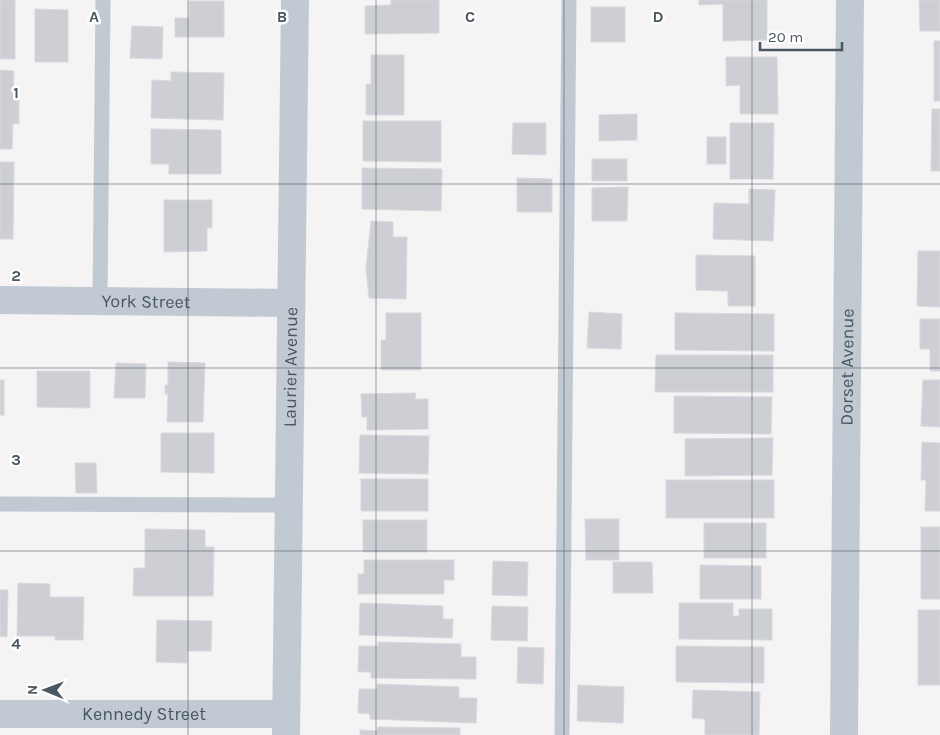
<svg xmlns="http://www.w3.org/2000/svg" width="940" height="735" viewBox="0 0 940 735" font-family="Karla,sans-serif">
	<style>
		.building { fill: #cdcfd5; stroke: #d7d9de }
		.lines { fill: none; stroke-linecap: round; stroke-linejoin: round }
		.service { stroke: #c1cad2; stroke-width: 15 }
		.minor { stroke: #c1cad2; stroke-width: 28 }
		.grid { fill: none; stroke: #4a5661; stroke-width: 1; stroke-opacity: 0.55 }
		.labels { text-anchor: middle; stroke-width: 5; stroke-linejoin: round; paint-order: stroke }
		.street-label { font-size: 18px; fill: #4a5661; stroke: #fff }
		.grid-label { font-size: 16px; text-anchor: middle; font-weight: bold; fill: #4a5661; stroke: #fff; stroke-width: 5; stroke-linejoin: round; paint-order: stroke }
	</style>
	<rect width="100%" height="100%" fill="#f5f3f3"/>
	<!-- building -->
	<g class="building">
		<rect x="0" y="0" width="15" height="59"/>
		<polygon points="391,0 439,0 439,33 365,34 365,6 391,5"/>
		<polygon points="699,0 767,0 767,40 723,41 723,4 699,5"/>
		<polygon points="919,0 940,0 940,31 920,31"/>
		<polygon points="189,1 224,1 224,37 175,37 175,18 189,18"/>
		<rect x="591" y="7" width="34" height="35"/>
		<polygon points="35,9 68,10 68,62 35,62"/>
		<polygon points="132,26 163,27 162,59 130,58"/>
		<rect x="934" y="41" width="6" height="60"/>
		<polygon points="371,55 404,55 404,115 366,115 366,84 371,84"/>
		<polygon points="726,57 777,57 778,114 740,114 740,85 726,86"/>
		<polygon points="0,70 14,71 13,98 19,99 19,124 13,123 12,149 0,149"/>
		<polygon points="171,72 224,73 223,120 151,118 152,80 171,81"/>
		<polygon points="932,109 940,109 940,171 931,171"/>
		<polygon points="637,114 637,140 599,141 599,115"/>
		<polygon points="363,121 441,121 441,162 363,161"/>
		<polygon points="513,123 546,123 546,155 512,154"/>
		<polygon points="730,123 774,123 773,179 730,179"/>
		<polygon points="151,129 221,130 221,174 169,174 169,164 151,164"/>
		<rect x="707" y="137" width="19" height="27"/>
		<rect x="592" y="159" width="35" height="22"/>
		<polygon points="0,162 14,162 13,239 0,239"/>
		<polygon points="362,168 442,169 441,211 362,209"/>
		<polygon points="517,178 552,179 552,212 517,212"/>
		<polygon points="628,187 627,221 592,221 592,188"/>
		<polygon points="749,189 775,190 773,241 713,239 714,203 749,204"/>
		<polygon points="164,200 212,200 212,228 207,228 207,251 164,252"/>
		<polygon points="371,221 393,222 393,237 407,237 406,299 369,298 366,268"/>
		<polygon points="918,251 940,251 940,307 917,306"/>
		<polygon points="696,255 755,256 755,306 728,306 728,291 696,290"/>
		<polygon points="589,312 622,314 621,349 587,348"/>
		<polygon points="386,313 421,313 421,370 381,370 381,340 386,340"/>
		<polygon points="675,313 774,314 774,351 675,350"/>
		<polygon points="920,319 940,319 940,371 930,371 930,349 920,349"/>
		<polygon points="656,355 773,355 773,392 655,392"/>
		<polygon points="168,362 205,363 203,422 167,422 168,394 165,394 165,385 168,385"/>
		<polygon points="116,363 146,364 145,398 114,398"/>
		<polygon points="37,371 90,371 90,408 37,407"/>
		<rect x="0" y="380" width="4" height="35"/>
		<polygon points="923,380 940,380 940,427 921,426"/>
		<polygon points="416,393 415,399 428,399 428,429 367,430 367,417 362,417 361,394"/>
		<polygon points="674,396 772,397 771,434 674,433"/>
		<polygon points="161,433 214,433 214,473 161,472"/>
		<polygon points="360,435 429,436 428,474 359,473"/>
		<polygon points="773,438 772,475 685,476 685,439"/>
		<polygon points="922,442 940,443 940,511 925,511 926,480 921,480"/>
		<polygon points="75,463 96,463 97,493 76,493"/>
		<rect x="361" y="479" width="67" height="32"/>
		<rect x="666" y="480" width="108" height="38"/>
		<polygon points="585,519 619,519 619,560 586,560"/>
		<rect x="363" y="520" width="64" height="32"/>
		<rect x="704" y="523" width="62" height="35"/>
		<rect x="921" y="527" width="19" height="72"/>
		<polygon points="145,529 205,530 205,547 214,547 213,596 133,596 134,568 145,568"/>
		<polygon points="364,560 454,560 454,580 444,580 444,594 358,594 358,574 364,574"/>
		<polygon points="493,561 528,562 527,596 492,595"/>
		<polygon points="613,562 652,562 653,593 613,593"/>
		<polygon points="700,565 761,566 761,599 700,599"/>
		<polygon points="18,583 50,584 50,597 84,597 83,640 55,640 55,636 17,636"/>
		<polygon points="0,590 8,590 7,637 0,636"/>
		<polygon points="360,603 443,606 443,619 453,619 452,638 359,635"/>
		<polygon points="679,603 733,603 733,616 739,616 739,609 772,609 772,640 679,639"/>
		<polygon points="492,606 528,607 527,641 491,640"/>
		<rect x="918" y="610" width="22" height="75"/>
		<polygon points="157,620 212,621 211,651 187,651 187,663 156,662"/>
		<polygon points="378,642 461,644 461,657 476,657 476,679 371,678 371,672 358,672 359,646 378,646"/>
		<polygon points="676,646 764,647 764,683 676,682"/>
		<polygon points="518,647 544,648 543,684 517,683"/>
		<polygon points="377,684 459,687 459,698 477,698 476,723 370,719 370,714 358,713 359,689 377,689"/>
		<polygon points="578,685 624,687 623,723 577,721"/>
		<polygon points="693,690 760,692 759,735 705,735 705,719 692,718"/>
		<polygon points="378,727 460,728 460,735 360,735 360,730 377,731"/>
	</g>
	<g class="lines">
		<!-- service -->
		<g class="service">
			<polyline points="100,301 103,0"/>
			<polyline points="0,504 289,505"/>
			<polyline points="562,735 569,0"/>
		</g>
		<!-- minor -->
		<g class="minor">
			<path id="s1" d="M0,300L291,303"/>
			<path id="s2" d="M0,714H286"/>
			<path id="s3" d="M286,735L295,0"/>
			<path id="s4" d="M844,735L850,0"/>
		</g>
	</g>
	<!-- grid -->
	<path class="grid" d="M188,0V735M376,0V735M564,0V735M752,0V735M0,184H940M0,368H940M0,551H940"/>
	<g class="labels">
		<!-- street labels -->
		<g class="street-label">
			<text dy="6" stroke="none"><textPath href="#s1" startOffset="146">York Street</textPath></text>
			<text dy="6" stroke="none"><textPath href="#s3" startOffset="368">Laurier Avenue</textPath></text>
			<text dy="6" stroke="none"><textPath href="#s4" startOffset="368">Dorset Avenue</textPath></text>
			<text dy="6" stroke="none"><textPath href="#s2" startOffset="144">Kennedy Street</textPath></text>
		</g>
	</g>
	<g class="grid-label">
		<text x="94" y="22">A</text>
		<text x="282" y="22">B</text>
		<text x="470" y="22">C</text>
		<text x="658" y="22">D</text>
		<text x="16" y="98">1</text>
		<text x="16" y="281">2</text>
		<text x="16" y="465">3</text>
		<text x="16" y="649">4</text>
	</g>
	<!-- north arrow -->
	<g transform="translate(45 690) rotate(271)" stroke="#ffffff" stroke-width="4" paint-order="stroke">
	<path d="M0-4L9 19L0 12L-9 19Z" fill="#4a5661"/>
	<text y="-8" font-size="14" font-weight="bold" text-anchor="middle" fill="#4a5661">N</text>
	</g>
	<!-- scale -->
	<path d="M760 42v8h82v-8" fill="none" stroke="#4a5661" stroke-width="2.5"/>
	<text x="768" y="42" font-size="15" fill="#4a5661" stroke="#ffffff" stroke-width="4" paint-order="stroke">20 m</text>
</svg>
